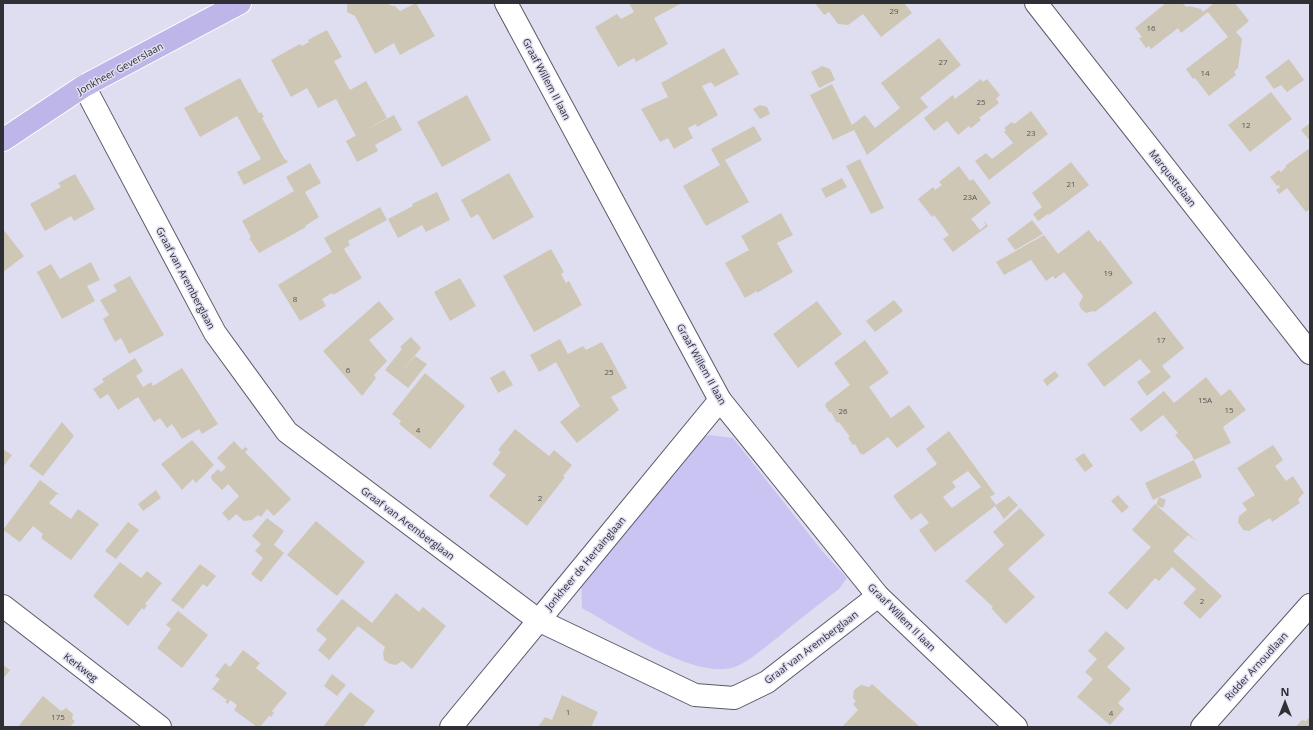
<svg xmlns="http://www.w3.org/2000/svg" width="1313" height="730" viewBox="0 0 1313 730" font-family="'Open Sans',sans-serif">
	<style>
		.green { fill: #c9c4f1 }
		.building { fill: #cfc7b5; fill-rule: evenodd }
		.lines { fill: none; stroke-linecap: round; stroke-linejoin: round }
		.minor-casing { stroke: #5a5868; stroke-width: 24 }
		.major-casing { stroke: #fff; stroke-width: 24 }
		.minor { stroke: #fff; stroke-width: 22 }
		.major { stroke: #beb6e8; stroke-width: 22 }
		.labels { text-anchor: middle; stroke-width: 3; stroke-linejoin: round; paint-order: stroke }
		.number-label { font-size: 8px; fill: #575556 }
		.street-label { font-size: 10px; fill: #2f2f36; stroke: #dfdef0 }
	</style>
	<rect width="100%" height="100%" fill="#dfdef0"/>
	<!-- green -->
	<path class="green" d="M709,435L733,438L823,552L847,578L839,589C818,605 797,621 777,638C765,647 751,660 737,666C698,683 617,627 582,608L581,574L695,440Z"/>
	<!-- building -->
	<g class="building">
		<polygon points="347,3 391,3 389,5 395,6 400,11 416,3 435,36 400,55 394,43 375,54 355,16 347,12"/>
		<polygon points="629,3 682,3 654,18 668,44 636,62 634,58 618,67 595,27 617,14 621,19 634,12"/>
		<polygon points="815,3 904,3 912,13 881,37 863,14 848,25 838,24 829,12 824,15"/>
		<polygon points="1166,3 1183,3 1186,7 1189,6 1201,9 1203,12 1214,3 1235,3 1249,21 1236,32 1242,39 1238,68 1234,72 1236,75 1209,96 1195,78 1193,79 1186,69 1228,37 1208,12 1181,33 1178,28 1151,49 1149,46 1146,48 1139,38 1142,37 1135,28"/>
		<polygon points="327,30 342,57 334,61 350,90 366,81 387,118 356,136 336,99 318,108 307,88 291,97 271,60 300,44 302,46 309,42 308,40"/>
		<polygon points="939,38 961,65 920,98 928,107 867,155 854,130 833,140 810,95 832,84 852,125 865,115 875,128 900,108 881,83"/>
		<polygon points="724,48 739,74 715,87 711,82 702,86 718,115 697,127 696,124 688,128 693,138 674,149 668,138 660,142 641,109 668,97 661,83"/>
		<polygon points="1289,59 1304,80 1287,92 1281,85 1274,89 1265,77"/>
		<polygon points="822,66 830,69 835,80 819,88 811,72"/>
		<polygon points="240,78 259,113 261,112 264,117 262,118 285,160 286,159 288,162 244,185 237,172 261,159 237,116 200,137 184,108"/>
		<polygon points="981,79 983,82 987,79 1000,95 996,99 999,103 979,118 981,120 971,128 969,126 958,135 947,121 934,131 924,118 953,95 955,99"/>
		<polygon points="1271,92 1292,119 1250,152 1228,125"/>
		<polygon points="467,95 491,140 442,167 417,122"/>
		<polygon points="760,105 767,107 770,114 760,119 753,109"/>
		<polygon points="1031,111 1048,134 989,180 975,161 986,153 992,159 1013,143 1004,132 1006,130 1004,128 1012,122 1014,124"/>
		<polygon points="394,115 402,130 375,145 378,151 357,162 346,141"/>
		<polygon points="1310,123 1310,141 1301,130"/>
		<polygon points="754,126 762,140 725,160 749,202 706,226 683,186 720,165 711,149"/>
		<polygon points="1310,148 1310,209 1306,212 1287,188 1279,194 1276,190 1280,187 1279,185 1277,186 1270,177 1279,170 1281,172 1286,167 1285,166"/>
		<polygon points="860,159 884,208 871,214 846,166"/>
		<polygon points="1071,162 1089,185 1049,215 1048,214 1038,221 1033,214 1042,207 1032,193"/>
		<polygon points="310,163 321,183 305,192 319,217 305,226 306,227 259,253 249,238 251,237 242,221 294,191 286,177"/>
		<polygon points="959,166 970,181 973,179 991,203 971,219 980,230 986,225 983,219 988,226 953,252 943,239 949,235 934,215 932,217 918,199 933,187 935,190 942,185 939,182"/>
		<polygon points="509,173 534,217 493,240 478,214 471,218 461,200"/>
		<polygon points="75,174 95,209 74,221 71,216 45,231 30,204 61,187 58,183"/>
		<polygon points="842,178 847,187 826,198 821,189"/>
		<polygon points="437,192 450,220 426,232 422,225 398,238 388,219 413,206 412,204"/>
		<polygon points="380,207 387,220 348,241 350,245 344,249 362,278 333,295 332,293 322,299 326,306 300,321 278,285 332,252 324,238"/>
		<polygon points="781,213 793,235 777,243 793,272 757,293 757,291 745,298 725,263 749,250 741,236"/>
		<polygon points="1032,220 1043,234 1015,250 1007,239"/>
		<polygon points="3,229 24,256 3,272"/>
		<polygon points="1089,230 1098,242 1100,240 1133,283 1095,312 1094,311 1086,313 1081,309 1079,304 1083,296 1064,272 1055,279 1053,276 1046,281 1031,260 1004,275 996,262 1044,235 1058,254"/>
		<polygon points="551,249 564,272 561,274 566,283 569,281 582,305 534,332 503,276"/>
		<polygon points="91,262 100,280 87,286 95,301 62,319 37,272 51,264 60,279"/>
		<polygon points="130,276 164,335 129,354 121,338 115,342 103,319 109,315 100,300 117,291 113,285"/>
		<polygon points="460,278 476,306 450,321 434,292"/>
		<polygon points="894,300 903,311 875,332 866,321"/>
		<polygon points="379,301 394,319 369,340 387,361 374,375 376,378 362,396 323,351"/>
		<polygon points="817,301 842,334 798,368 773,334"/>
		<polygon points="1155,311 1184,348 1162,366 1171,377 1147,396 1137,382 1151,372 1140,359 1104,387 1087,364"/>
		<polygon points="411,337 421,348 397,377 415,356 427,364 408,388 385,370 402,349 400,347"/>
		<polygon points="560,339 568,354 583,346 586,350 602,342 627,388 611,397 619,410 577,443 560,422 580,406 556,362 539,372 530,355"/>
		<polygon points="865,340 889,373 869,387 891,418 909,405 925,427 897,448 888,437 863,455 862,453 861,455 855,444 853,445 848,438 850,437 839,422 837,423 831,412 830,413 825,406 826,405 825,404 850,385 834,363"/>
		<polygon points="135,358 143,371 136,376 143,387 151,382 153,386 182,368 218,424 202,434 199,429 182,439 172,424 167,428 160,418 154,422 138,397 118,410 108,394 100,399 93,389 104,382 102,379"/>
		<polygon points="504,370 513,385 498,393 490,378"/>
		<polygon points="1055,371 1059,376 1047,386 1043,380"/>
		<polygon points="425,373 465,406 430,449 399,424 401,421 392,414"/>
		<polygon points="1206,377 1221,396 1230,389 1246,410 1223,427 1231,443 1194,460 1202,477 1159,497 1166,500 1163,508 1156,505 1159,497 1153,500 1145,483 1194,460 1190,452 1175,435 1178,433 1163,415 1141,432 1130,419 1164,391 1174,403"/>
		<polygon points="62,422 74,436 43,476 29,466"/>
		<polygon points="515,429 549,456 554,450 572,465 563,476 565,477 527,526 489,496 506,475 492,464 501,452 498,450"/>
		<path d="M949,431L995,494L990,497L996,505L1009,496L1018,505L1004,519L995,506L935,552L919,530L929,523L921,513L911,520L893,496L937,464L926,449ZM968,471L981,487L952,508L943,497L956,487L952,482Z"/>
		<polygon points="192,440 214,465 196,483 193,479 182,490 161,464"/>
		<polygon points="234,441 242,450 245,447 248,449 245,452 291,499 274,516 267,509 261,517 258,515 252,520 244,521 236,514 229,521 222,513 239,496 228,484 222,490 212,480 211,476 218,469 221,472 226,467 217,458"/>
		<polygon points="1273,445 1283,460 1275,466 1286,481 1293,476 1304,493 1298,499 1300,503 1272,522 1270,518 1249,531 1243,530 1238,522 1239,516 1247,510 1242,503 1255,495 1237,468"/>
		<polygon points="3,449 12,455 3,467"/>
		<polygon points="1084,453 1093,466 1085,472 1075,459"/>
		<polygon points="40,480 60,495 57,494 49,503 71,519 78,509 99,524 71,560 41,538 43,534 33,526 20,542 3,530"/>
		<polygon points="156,490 161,498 143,511 138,504"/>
		<polygon points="1118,495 1129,507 1122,513 1111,501"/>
		<polygon points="1155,504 1198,542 1188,535 1173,551 1222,596 1200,619 1183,603 1196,589 1172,567 1159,581 1155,578 1127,610 1108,593 1151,547 1132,530"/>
		<polygon points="1020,508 1045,535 1008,569 1035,597 1006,624 991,608 993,607 965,581 1004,545 993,532"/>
		<polygon points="267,518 284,531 274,545 284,553 261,582 251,574 263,558 255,551 261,544 252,536"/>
		<polygon points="316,521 365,562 337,596 287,555"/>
		<polygon points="128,522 139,530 116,559 105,551"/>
		<polygon points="120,562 141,578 147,571 162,583 145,604 147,605 144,610 142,608 128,626 93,596"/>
		<polygon points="200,564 216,576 207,587 203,584 183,609 171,600"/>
		<polygon points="396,593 419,612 423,607 446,626 412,669 402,661 396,665 390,664 384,660 383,653 385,647 358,626 329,660 318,650 327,639 316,630 342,599 372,623"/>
		<polygon points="178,611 208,635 182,668 157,648 171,629 166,625"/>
		<polygon points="1106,631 1125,648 1107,667 1131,689 1118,703 1124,709 1110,725 1077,697 1093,679 1085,672 1097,659 1088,651"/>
		<polygon points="243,650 260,663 256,668 287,693 272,711 274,713 271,717 269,716 260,727 257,727 234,710 237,705 230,700 228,704 225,702 227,700 212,689 220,679 215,676 225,663 230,667"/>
		<polygon points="3,665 10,670 3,679"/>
		<polygon points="332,674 346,685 337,696 324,686"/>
		<polygon points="872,684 920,727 842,727 858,710 853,704 856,701 853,698 854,690 861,685 869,687"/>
		<polygon points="350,692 375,711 363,727 323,727"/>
		<polygon points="562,695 598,712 591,727 538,727 545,717 552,720"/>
		<polygon points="43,696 61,711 66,708 73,714 72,719 75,721 70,727 18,727"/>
		<polygon points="1310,716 1310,727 1295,727 1302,720 1306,721"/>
	</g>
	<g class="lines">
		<defs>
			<g id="minor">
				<polyline points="506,3 720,400 878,596 1016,727"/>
				<polyline points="1036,3 1310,353"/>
				<polyline points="84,86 215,333 287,432 538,620 695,695 734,698 767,682 878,596"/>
				<polyline points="3,606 160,727"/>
				<polyline points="451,727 720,400"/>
				<polyline points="1202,727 1310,605"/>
			</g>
			<polyline id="major" points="3,140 84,86 240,3"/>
		</defs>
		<!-- minor casing -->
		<use href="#minor" class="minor-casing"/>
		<!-- major casing -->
		<use href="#major" class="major-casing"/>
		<!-- minor -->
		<use href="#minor" class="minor"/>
		<!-- major -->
		<use href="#major" class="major"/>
	</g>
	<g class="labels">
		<!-- number labels -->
		<g class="number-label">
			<text x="894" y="14">29</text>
			<text x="1151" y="31">16</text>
			<text x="943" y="65">27</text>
			<text x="1205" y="76">14</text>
			<text x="981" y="105">25</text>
			<text x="1246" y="128">12</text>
			<text x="1031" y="136">23</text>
			<text x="1071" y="187">21</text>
			<text x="970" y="200">23A</text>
			<text x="1108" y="276">19</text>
			<text x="295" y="302">8</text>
			<text x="1161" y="343">17</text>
			<text x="348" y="373">6</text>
			<text x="609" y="375">25</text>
			<text x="1205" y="403">15A</text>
			<text x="1229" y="413">15</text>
			<text x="843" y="414">26</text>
			<text x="418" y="433">4</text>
			<text x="540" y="501">2</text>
			<text x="1202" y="604">2</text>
			<text x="568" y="715">1</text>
			<text x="1111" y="716">4</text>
			<text x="58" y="720">175</text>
		</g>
		<!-- street labels -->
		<g class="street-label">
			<text transform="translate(120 68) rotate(-29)" y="4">Jonkheer Geverslaan</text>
			<text transform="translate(547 79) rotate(62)" y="4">Graaf Willem II laan</text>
			<text transform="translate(1173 178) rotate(52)" y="4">Marquettelaan</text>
			<text transform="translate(186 278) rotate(62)" y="4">Graaf van Aremberglaan</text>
			<text transform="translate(702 364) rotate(61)" y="4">Graaf Willem II laan</text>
			<text transform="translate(408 523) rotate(37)" y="4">Graaf van Aremberglaan</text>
			<text transform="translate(585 563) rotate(-50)" y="4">Jonkheer de Hertainglaan</text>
			<text transform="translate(902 617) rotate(45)" y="4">Graaf Willem II laan</text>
			<text transform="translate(811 647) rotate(-37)" y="4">Graaf van Aremberglaan</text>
			<text transform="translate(1256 666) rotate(-48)" y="4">Ridder Arnoudlaan</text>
			<text transform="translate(81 667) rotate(38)" y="4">Kerkweg</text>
		</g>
	</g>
	<!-- border -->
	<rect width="1313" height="730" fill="none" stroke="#2f2f36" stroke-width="8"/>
	<!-- north arrow -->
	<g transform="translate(1285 702)" stroke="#dfdef0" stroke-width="3" paint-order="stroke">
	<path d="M0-3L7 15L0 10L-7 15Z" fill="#2f2f36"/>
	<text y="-6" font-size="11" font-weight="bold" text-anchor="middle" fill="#2f2f36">N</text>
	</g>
</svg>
